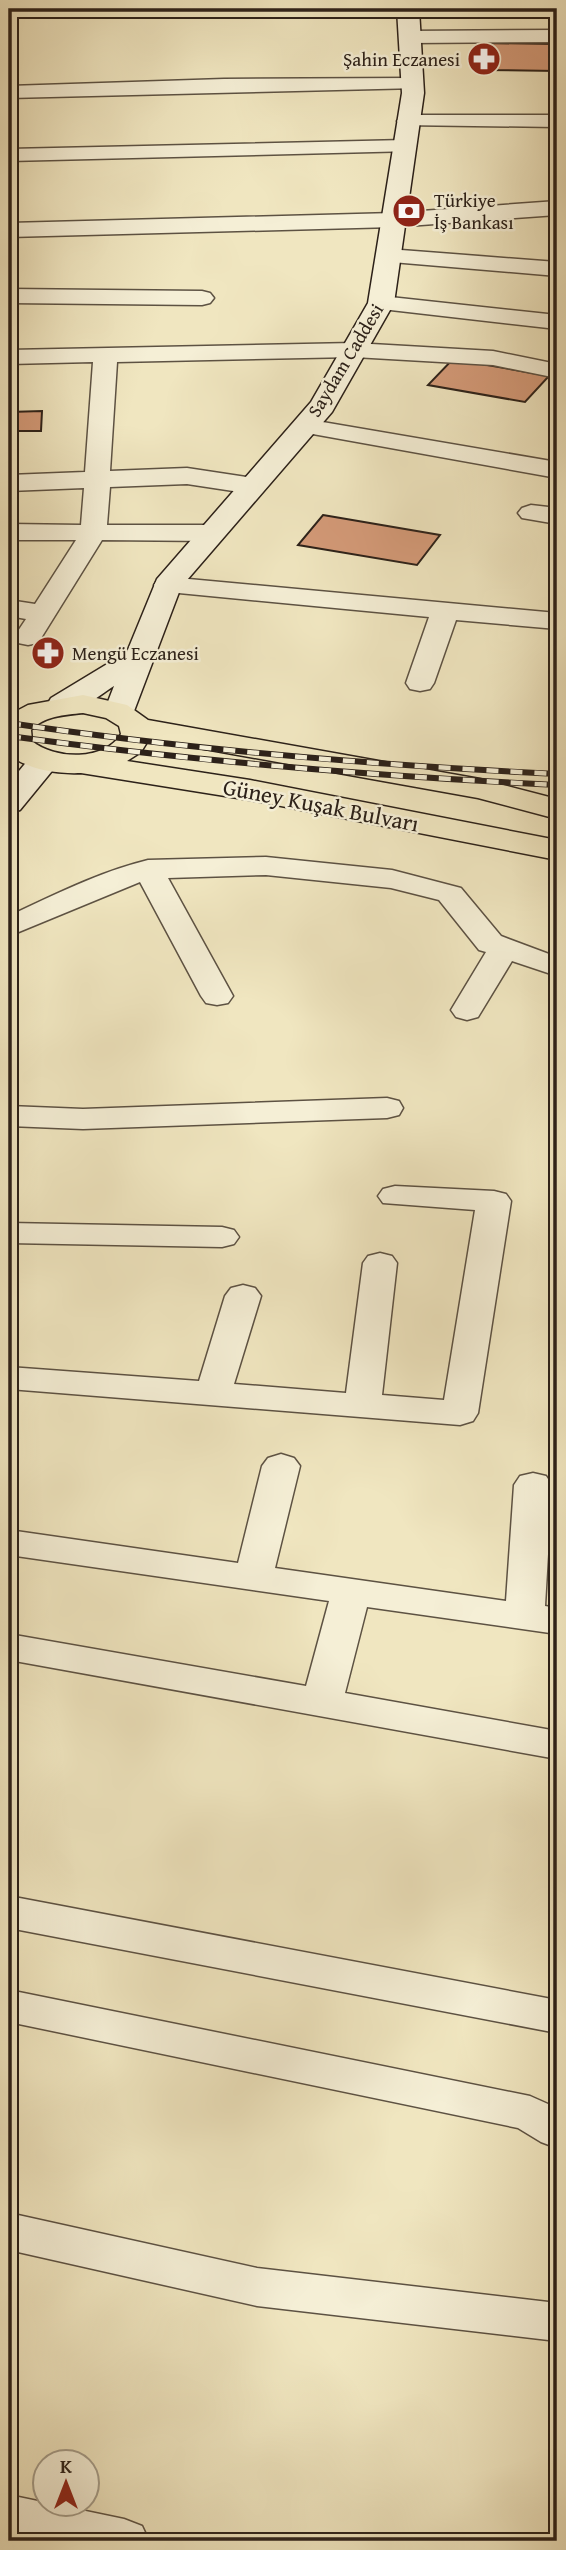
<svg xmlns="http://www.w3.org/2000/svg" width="566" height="2550" viewBox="0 0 566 2550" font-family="'Gentium Book Plus',serif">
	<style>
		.building { fill: #d49a78; stroke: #2c2119; stroke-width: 2 }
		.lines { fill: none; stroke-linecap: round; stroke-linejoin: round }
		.minor-casing { stroke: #5d5243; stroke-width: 3 }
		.secondary-casing { stroke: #2c2119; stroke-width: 3 }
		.primary-casing { stroke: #2c2119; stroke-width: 3 }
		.minor { fill: #f5efd6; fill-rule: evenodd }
		.secondary { fill: #f5efd6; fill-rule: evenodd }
		.primary { fill: #f0e6c0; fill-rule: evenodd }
		.rail-casing { stroke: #2c2119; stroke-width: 6 }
		.rail { stroke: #f5efd6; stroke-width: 4.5; stroke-dasharray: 12; stroke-linecap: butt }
		.labels { text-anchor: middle; stroke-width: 5; stroke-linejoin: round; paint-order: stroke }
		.far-poi-label { font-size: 19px; fill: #2c2119; stroke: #f5efd6; text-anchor: start }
		.far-street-label { font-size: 19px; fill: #2c2119; stroke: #f5efd6 }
		.street-label { font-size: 23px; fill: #2c2119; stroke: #f5efd6 }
	</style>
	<rect width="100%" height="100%" fill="#f0e6c0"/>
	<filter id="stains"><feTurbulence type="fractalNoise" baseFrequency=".00286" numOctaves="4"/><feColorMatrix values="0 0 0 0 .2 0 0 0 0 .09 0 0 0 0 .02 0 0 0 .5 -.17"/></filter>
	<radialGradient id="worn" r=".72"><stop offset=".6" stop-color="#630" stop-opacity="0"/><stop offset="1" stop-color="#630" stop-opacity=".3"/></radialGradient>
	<!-- building -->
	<g class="building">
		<polygon points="481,43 557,44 557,71 482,70"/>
		<polygon points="453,359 549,376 525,402 428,385"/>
		<polygon points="42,411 41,431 9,431 9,412"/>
		<polygon points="323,515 440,535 417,565 298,545"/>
	</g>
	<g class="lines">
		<defs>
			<g id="minor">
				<polygon points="557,30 557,42 410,43 403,41 400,37 403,33 410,31"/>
				<polygon points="412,78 419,80 422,84 419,88 9,98 9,86 224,79"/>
				<polygon points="408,115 557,115 557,127 401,125 397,121 401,117"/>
				<polygon points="405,140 413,141 416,146 413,151 9,161 9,149"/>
				<polygon points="557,201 557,215 394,227 9,237 9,223 394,213"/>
				<polygon points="388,249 557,262 557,276 380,261 377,256 380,251"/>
				<polygon points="9,289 202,291 210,293 214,298 210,303 202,305 9,303"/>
				<polygon points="381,296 557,315 557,329 373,308 369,303 373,298"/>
				<polygon points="354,343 493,351 557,364 557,378 493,365 354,357 117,362 110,471 187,468 253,478 262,481 266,486 262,491 253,494 187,484 110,487 107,525 212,525 221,527 225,533 221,539 212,541 102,540 38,643 28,645 18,643 14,637 26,619 9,616 9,600 35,604 76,540 9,540 9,524 81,525 84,488 9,491 9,475 85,472 93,362 9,364 9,350"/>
				<polygon points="305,419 557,462 557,478 296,431 293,426 296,421"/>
				<polygon points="531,505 557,508 557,524 522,518 518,513 522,508"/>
				<polygon points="167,577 557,613 557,629 456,620 434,683 430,689 420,691 410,689 406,683 429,617 158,591 154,585 158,579"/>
				<path d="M266,857L392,870L461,888L501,936L557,957V976L512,961L478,1017L467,1020L456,1017L451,1010L486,952L479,950L439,900L391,888L266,875L168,878L233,996L228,1003L217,1005L206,1003L201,996L140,882L9,936V916C54,895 99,872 148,860Z"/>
				<polygon points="387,1098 399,1101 403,1108 399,1115 387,1118 83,1129 9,1126 9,1106 83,1109"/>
				<polygon points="395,1186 494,1191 506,1194 511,1201 478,1413 473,1421 460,1425 9,1389 9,1367 199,1381 225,1296 231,1288 243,1285 255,1288 261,1296 234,1384 346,1393 363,1263 368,1256 380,1253 392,1256 397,1263 382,1395 444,1400 475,1210 383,1203 378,1196 383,1189"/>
				<polygon points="9,1223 222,1227 234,1230 239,1237 234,1244 222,1247 9,1243"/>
				<polygon points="281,1454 294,1458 300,1466 275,1568 506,1601 514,1485 520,1476 533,1473 546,1476 552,1485 545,1606 557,1608 557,1634 367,1607 345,1693 557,1731 557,1759 9,1660 9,1634 306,1686 329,1601 9,1555 9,1530 238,1563 262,1466 268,1458"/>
				<polygon points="9,1896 557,2000 557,2033 9,1928"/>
				<polygon points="9,1990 530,2096 557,2108 557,2148 541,2142 518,2128 9,2022"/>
				<polygon points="9,2213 257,2268 557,2303 557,2341 257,2306 9,2250"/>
				<polygon points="9,2495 124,2519 142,2526 149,2541 26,2541 9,2537"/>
			</g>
			<g id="secondary">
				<path d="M397,9H419L424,93L394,303L332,412L181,587L131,719L120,721L109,719L104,712L114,686C95,698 75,717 51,712L47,705L51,698L127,652L157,579L311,402L368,303L402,93Z"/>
				<polygon points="45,750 56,753 61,760 20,810 9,813 9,783 34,753"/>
			</g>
			<path id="primary" d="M83,695L127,705L148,720L480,779L557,799V819L478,798L149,739L141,752L127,761L250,780L557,840V860L250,800L81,773C58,774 27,770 9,754V715L28,705ZM83,713L106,718L119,726L121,734C105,761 55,760 32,741L31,730C44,716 64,715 83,713Z"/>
		</defs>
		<!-- minor casing -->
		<use href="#minor" class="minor-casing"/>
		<!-- secondary casing -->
		<use href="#secondary" class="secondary-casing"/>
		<!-- primary casing -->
		<use href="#primary" class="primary-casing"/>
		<!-- minor -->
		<use href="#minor" class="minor"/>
		<!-- secondary -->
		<use href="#secondary" class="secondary"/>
		<!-- primary -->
		<use href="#primary" class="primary"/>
		<defs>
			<g id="rail">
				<path d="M9,723C191,750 373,765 557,774"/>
				<path d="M9,736C191,761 373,776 557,785"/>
			</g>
		</defs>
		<!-- rail casing -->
		<use href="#rail" class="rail-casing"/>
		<!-- rail -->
		<use href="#rail" class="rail"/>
	</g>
	<!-- icons -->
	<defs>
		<symbol id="pharmacy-disc" viewBox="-11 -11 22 22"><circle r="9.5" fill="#8f2418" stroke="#f5efd6"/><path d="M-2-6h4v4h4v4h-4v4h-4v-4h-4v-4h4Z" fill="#fff"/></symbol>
		<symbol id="bank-disc" viewBox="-11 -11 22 22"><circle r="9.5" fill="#8f2418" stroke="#f5efd6"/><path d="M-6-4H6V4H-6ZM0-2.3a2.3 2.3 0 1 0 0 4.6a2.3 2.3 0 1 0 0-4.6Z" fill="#fff"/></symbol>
	</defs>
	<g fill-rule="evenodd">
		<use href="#pharmacy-disc" x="465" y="40" width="38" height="38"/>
		<use href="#bank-disc" x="390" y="192" width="38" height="38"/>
		<use href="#pharmacy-disc" x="29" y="634" width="38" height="38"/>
	</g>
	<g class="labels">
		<!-- far-poi labels -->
		<g class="far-poi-label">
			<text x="460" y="66" text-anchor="end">Şahin Eczanesi</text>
			<text x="434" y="207">Türkiye<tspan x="434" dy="22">İş Bankası</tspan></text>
			<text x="72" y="660">Mengü Eczanesi</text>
		</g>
		<!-- far-street labels -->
		<g class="far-street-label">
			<text transform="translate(345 360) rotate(-59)" y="7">Saydam Caddesi</text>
		</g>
		<!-- street labels -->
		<g class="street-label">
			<text transform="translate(321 805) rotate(11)" y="8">Güney Kuşak Bulvarı</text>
		</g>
	</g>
	<!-- margin -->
	<rect width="566" height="2550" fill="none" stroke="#f0e6c0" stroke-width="35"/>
	<rect x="10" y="10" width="545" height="2529" fill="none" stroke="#2c2119" stroke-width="3.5"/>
	<rect x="18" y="18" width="531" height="2515" fill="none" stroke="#2c2119" stroke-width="2"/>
	<!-- north arrow -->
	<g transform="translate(66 2483)"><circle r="33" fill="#f5efd6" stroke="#a59d8a" stroke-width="2"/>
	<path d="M0-5L12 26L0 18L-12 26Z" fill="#8f2418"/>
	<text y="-10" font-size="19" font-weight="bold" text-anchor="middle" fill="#2c2119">K</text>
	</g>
	<rect width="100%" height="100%" filter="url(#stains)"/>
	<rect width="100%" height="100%" fill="url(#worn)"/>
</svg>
